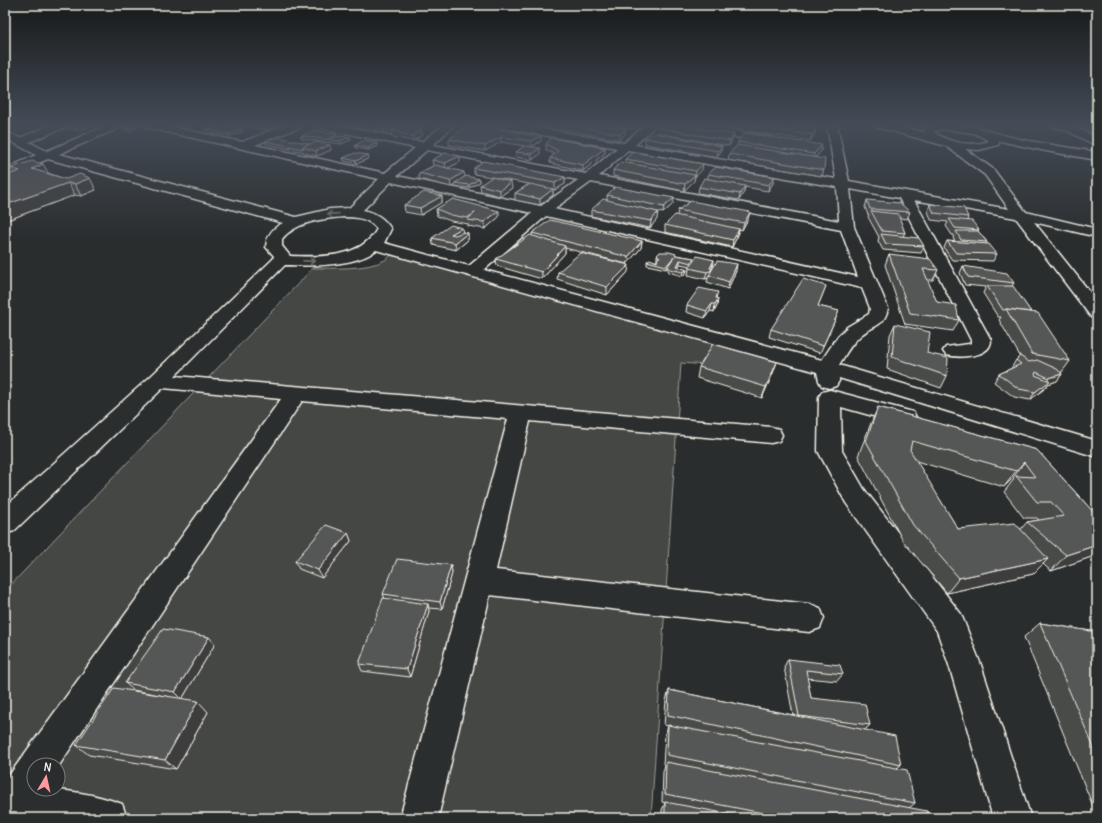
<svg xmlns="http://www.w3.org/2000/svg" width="1102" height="823" viewBox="0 0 1102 823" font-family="Delius,sans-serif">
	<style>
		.green { fill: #444645; stroke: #9c9c96; fill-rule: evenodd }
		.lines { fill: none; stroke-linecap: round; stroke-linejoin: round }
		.street-casing { stroke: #f4f1e8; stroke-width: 3 }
		.street { fill: #2a2d2e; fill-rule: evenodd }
		.wall { fill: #494b4a; stroke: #f4f1e8; fill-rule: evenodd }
		.shaded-wall { fill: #3c3d3c; stroke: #f4f1e8 }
		.building { fill: #555756; stroke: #f4f1e8 }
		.oneway { stroke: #71726f }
	</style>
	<rect width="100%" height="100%" fill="#2a2d2e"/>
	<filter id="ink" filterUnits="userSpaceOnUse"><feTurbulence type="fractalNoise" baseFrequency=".025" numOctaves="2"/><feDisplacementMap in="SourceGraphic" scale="8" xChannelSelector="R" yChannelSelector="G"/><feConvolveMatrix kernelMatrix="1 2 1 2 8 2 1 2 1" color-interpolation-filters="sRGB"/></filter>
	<g filter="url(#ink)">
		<!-- green -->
		<path class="green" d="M395,252L718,343L707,365L681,363L651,818H5V591L313,268C333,268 367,270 385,260C388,258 391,255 395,252ZM34,765H58V789H34Z"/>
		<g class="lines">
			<defs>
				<g id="street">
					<path d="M52,125H67L66,127L29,142L47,151L108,125H122L121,127L59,154L296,217L330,209L349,208L379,179L148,128L143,125H163L242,142L286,125H301L300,127L255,145L385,173L415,148L322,128L317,125H338L422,142L443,125H454L433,145L586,174L617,148L503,128L498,125H522L624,143L645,125H656L635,145L836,179L827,125H837L849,181L1009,209L985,175L946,146L877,127L876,125H894L923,132L926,127C958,118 988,132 1019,139C1045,144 1071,148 1097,152V160L1046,151L1000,141L998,145L979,150L965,149L993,169L1026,212L1097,229V237L1034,222L1097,301V318L1091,317L1016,218L914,200L991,340C991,358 958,358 946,355L943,351L946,347L969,344L971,343V340L899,198L850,189L854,227L888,308C884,328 872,325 860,336C851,344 845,355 839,365L1097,441V457L839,378V381L836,386L829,388L822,386L819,381L817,372L376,250C356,267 309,266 285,265L175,376L771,427L779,429L782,435L779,441L771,443L530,421L496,570L809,604L820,608L824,618L820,628L809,632L490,595L438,818H400L508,419L302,401L58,767V765H34V789C61,789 97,794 122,804L127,818H5V781L281,399L163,388L14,531L5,534V507L151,376L273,259L274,256L266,247C267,235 272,228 283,223L48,159L5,177V169L36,155L5,138V131L20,138ZM941,129L974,133L989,141C973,147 948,143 934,132ZM427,150L578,180L541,206L397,176ZM628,150L837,187L839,221L599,176ZM391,182L532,213L469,266L384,243L391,229C384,218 376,213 363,210ZM591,182L841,230L858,277L554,209ZM546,216L862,288L870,308L869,314L847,327L838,336L822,360L484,270ZM343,217C357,217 368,218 377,229C361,259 319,257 290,256L282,246V239C296,222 322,219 343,217Z"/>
					<polygon points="679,125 703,125 771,137 777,140 771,143 684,128"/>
					<polygon points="1054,125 1074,126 1097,138 1097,146 1066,130 1055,127"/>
					<polygon points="830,390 913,412 916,417 913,422 905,425 841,407 842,451 864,489 961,614 981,665 1031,818 993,818 949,665 937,631 846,503 818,451 819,397 822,392"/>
				</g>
			</defs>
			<!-- street casing -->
			<use href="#street" class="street-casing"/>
			<!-- street -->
			<use href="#street" class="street"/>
		</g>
		<!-- wall -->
		<g class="wall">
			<polygon points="93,125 79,131 68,129 66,127"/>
			<polygon points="177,125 193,125 186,127"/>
			<polygon points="243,125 277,125 278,126 266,130 243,126"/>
			<polygon points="347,125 367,125 360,128 347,126"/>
			<polygon points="533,125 551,125 547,127"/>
			<polygon points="557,125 603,125 625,134 620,140 557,128"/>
			<polygon points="611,125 638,125 634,129"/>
			<polygon points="715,125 746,125 743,130"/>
			<polygon points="750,125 818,125 815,128 816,128 815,134 810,141 749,131"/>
			<polygon points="1068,125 1097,125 1097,135"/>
			<polygon points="122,127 137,127 130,131 123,130"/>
			<polygon points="374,127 396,127 384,133 374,130"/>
			<polygon points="464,128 541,141 532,147 540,154 532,160 516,157 516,152 524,146 501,142 485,151 449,145 449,139"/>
			<polygon points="659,128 734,134 733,139 729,146 658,133"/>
			<polygon points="205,129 243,132 230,136 206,132"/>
			<polygon points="421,129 422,135 413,141 392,137 392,131"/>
			<polygon points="337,135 337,136 350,137 351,140 341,144 301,139 301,136"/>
			<polygon points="645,138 722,146 721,151 717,157 645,144"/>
			<polygon points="265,141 331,150 317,156 304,153 304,152 266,144"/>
			<polygon points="738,142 821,151 815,158 824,170 822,176 728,160 729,154 738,145"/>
			<polygon points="546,144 605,148 605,153 583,171 550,163 550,158 554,154 546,150"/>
			<polygon points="355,145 378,146 368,150 356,148"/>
			<polygon points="343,158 369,158 357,164 344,161"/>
			<polygon points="625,159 702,170 695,177 694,181 684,191 613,176 613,170 625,163"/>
			<polygon points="432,160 460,162 447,168 464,177 479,179 480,182 469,188 455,186 455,185 451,187 419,179 419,173 433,166"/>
			<polygon points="11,168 48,173 96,190 81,196 75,195 5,221 14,173"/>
			<polygon points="474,168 565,177 565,184 555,190 553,189 553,195 540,205 515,200 515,193 529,184 474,174"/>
			<polygon points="708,174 774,177 773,183 768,191 745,187 744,192 739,200 698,193 699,187 708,179"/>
			<polygon points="480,185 512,188 500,196 481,191"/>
			<polygon points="607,195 673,204 663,213 653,211 657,219 650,228 591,216 591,210 607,200"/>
			<polygon points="442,196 442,202 421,215 405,212 404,205"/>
			<polygon points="867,200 910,212 907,219 899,218 905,233 903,236 924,246 921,253 883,250 878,241 879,237 868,217 869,215 868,215 865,207"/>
			<polygon points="930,204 968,217 967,221 979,230 978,231 987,242 986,244 997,254 993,261 952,260 944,248 947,241 955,242 953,238 954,235 952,235 946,226 948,222 931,220 928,211"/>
			<polygon points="436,209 499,217 485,229 468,226 468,224 451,221 437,216"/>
			<polygon points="678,210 750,212 748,219 742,230 739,229 738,235 732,247 665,232 665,225 677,215"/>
			<polygon points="462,228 462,233 468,233 468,240 456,250 433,245 432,238"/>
			<polygon points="532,233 642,241 641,248 627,264 565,248 565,253 542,279 497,266 496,259 532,235"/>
			<polygon points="889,254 938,270 933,280 927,280 937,302 959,320 953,331 905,324 885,265"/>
			<polygon points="657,255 676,255 694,258 694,261 714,260 713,267 711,271 736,271 728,289 707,282 708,278 705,279 688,275 689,268 690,266 680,264 678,267 687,270 686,273 682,276 669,272 668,270 668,267 666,269 647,265 647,261 657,261"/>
			<polygon points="963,266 1014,283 1012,286 1031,312 1070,361 1062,372 1061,372 1062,374 1057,381 1048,384 1044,389 1030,400 1014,397 994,382 999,374 1012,368 1012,367 1016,360 1020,356 999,320 1001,317 998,317 983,293 986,287 965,285 960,273"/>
			<polygon points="558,272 628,272 607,295 557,279"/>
			<polygon points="826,286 818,306 839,311 836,318 820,353 769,337 771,329"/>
			<polygon points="717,298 717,306 714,312 710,311 705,318 686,312 687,305"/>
			<polygon points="895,324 927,353 947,376 941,388 887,369 890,335"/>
			<polygon points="777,362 773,373 762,398 697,378 699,367"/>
			<path d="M878,407L1037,450L1097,516V555L1051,571L1043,564L1033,574L947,593L903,541L858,456L871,423ZM916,461L1004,487L1013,478L1014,479L1004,492L1024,518H1037L1039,520L1027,522L1021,529H958Z"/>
			<polygon points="348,533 351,541 322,578 299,569 295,561"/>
			<polygon points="451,565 452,573 442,609 428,608 429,611 410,677 362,671 359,664 385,599 383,594"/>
			<polygon points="1040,623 1097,632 1097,816 1024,637"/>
			<polygon points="215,644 182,699 208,712 176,769 89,755 76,745 170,697 133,690 125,683"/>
			<polygon points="788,659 843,674 837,681 807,678 811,698 870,725 865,730 901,765 897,768 915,803 909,808 929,818 662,818 662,810 665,803 662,802 663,771 665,765 663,764 665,735 668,726 664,725 666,700 669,690 793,715 784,667"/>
		</g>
		<!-- shaded-wall -->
		<g class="shaded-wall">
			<polygon points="86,125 93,125 79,131 77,128"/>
			<polygon points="135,125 136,125 137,127 130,131 128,128"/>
			<polygon points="185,125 193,125 186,127"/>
			<polygon points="273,125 277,125 278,126 266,130 265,128"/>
			<polygon points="360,125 367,125 360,128"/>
			<polygon points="394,125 395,125 396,127 384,133 384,130"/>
			<polygon points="634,125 638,125 634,129"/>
			<polygon points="744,125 746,125 743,130"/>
			<polygon points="814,125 818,125 813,130"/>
			<polygon points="816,128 815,134 810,141 812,135"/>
			<polygon points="242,129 243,132 230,136 229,134"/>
			<polygon points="421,129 422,135 413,141 413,136"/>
			<polygon points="626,129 625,134 620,140 620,134"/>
			<polygon points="734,134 733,139 729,146 730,141"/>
			<polygon points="541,136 541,141 531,147 531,141"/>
			<polygon points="350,137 351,140 341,144 340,141"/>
			<polygon points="501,137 501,142 485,151 485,146"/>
			<polygon points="377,143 378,146 368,150 368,148"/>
			<polygon points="330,145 331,150 317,156 316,151"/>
			<polygon points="822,145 821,151 813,160 814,154"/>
			<polygon points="722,146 721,151 717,157 718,151"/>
			<polygon points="540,148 540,154 532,160 532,154"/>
			<polygon points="605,148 605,153 583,171 583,165"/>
			<polygon points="368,155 369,158 357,164 356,161"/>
			<polygon points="460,156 460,162 446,169 445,163"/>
			<polygon points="43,164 50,176 32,169"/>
			<polygon points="703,164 702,170 695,177 696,171"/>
			<polygon points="464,172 465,178 455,183 455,185 451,187 450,181"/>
			<polygon points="695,175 694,181 684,191 685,184"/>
			<polygon points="565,177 565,184 555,190 555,183"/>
			<polygon points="774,177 773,183 768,191 769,185"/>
			<polygon points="90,178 96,190 81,196 75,184"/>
			<polygon points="479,179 480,182 469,188 469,185"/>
			<polygon points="511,182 512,188 500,196 500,190"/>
			<polygon points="68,183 75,195 5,221 5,205"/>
			<polygon points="745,186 744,192 739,200 740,194"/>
			<polygon points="553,189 553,195 540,205 540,199"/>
			<polygon points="442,196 442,202 421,215 420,208"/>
			<polygon points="674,198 673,204 663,213 664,207"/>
			<polygon points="499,211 499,217 485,229 484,222"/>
			<polygon points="658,212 657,219 650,228 651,221"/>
			<polygon points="750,212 748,219 742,230 744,223"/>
			<polygon points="462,228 463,235 452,241 451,234"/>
			<polygon points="739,229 738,235 732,247 733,240"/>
			<polygon points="468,233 468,240 456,250 455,243"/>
			<polygon points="642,241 641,248 627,264 628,257"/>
			<polygon points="565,246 565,253 542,279 542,272"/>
			<polygon points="674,257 673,260 666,269 666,266"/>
			<polygon points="680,260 680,264 676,269 677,266"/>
			<polygon points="714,260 710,276 709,275 708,278 705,279 707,272 710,268"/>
			<polygon points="737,264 736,271 728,289 729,282"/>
			<polygon points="629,265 628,272 607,295 607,287"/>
			<polygon points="687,270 686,273 682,276 683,272"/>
			<polygon points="718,299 717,306 714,312 715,304"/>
			<polygon points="712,304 710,311 705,318 707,311"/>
			<polygon points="777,362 773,373 762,398 766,387"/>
			<polygon points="1062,374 1057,381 1048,384 1044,389 1030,400 1035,392 1044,385 1049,378"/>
			<polygon points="1024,462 1013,478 1004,487 1016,471"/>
			<polygon points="348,533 351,541 322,578 318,570"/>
			<polygon points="1097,545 1097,555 1051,571 1066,555"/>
			<polygon points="1048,559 1033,574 947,593 959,578"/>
			<polygon points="451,565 452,573 442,609 440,602"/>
			<polygon points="428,604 429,611 410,677 407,669"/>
			<polygon points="209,637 215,644 182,699 175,692"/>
			<polygon points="198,701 208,712 176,769 165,760"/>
		</g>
		<!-- building -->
		<g class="building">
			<polygon points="70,125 86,125 77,128 66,127"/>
			<polygon points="128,125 135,125 128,128 122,127"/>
			<polygon points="219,125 222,125 242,129 229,134 205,129"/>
			<polygon points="253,125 273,125 265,128"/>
			<polygon points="378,125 394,125 384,130 374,127"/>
			<polygon points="474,125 475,125 541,136 531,141 501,137 485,146 449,139 464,128 471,128"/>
			<polygon points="569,125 603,125 626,129 620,134"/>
			<polygon points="662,125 681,125 734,134 730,141 659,128"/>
			<polygon points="750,125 793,125 816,128 812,135 750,126"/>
			<polygon points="404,126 421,129 413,136 392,131"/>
			<polygon points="314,130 337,135 329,139 337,136 350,137 340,141 301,136"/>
			<polygon points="655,133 722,146 718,151 645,138"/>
			<polygon points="744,133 822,145 814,154 738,142"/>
			<polygon points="277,137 311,144 302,147 303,149 265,141"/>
			<polygon points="551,138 605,148 583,165 550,158 558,151 546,144"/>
			<polygon points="365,140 377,143 368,148 355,145"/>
			<polygon points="315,142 330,145 316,151 302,147"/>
			<polygon points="737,145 825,159 824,170 729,154"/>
			<polygon points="524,146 540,148 532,154 516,152"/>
			<polygon points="633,152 703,164 696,171 625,159"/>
			<polygon points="355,153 368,155 356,161 343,158"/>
			<polygon points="445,153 460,156 445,163 432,160"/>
			<polygon points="32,161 43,164 32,169 66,179 80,174 90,178 75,184 68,183 5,205 5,176 20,171 11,168"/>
			<polygon points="483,161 565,177 555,183 474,168"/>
			<polygon points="621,162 695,175 685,184 613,170"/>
			<polygon points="435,165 464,172 450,181 419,173"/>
			<polygon points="716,167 774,177 769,185 708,174"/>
			<polygon points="466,176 479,179 469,185 455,183"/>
			<polygon points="492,177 511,182 500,190 480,185"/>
			<polygon points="704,178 745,186 740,194 699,187"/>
			<polygon points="530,184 553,189 540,199 515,193"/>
			<polygon points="615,187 674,198 664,207 607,195"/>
			<polygon points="424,192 442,196 420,208 404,205"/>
			<polygon points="453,199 499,211 484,222 467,220 476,212 467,218 451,215 436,209"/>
			<polygon points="603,199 658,212 651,221 591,210"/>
			<polygon points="867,200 900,203 910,212 870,209"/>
			<polygon points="691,201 750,212 744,223 678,210"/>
			<polygon points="930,204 964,208 968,217 934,213"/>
			<polygon points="871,211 898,214 905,233 882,231"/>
			<polygon points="675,215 739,229 733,240 665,225"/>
			<polygon points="949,219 972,221 979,230 955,228"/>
			<polygon points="550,220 642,241 628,257 532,233"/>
			<polygon points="451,225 462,228 451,234 455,235 464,232 468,233 455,243 432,238"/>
			<polygon points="956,231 978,231 987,242 961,240"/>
			<polygon points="881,234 919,238 924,246 886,244"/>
			<polygon points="530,235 565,246 542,272 496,259"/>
			<polygon points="947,241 989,244 997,254 956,253"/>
			<polygon points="660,252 669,252 676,254 675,255 694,258 691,263 680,260 677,266 687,270 683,272 670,269 668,266 674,257 666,266 647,261 650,259 657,262 658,257 660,257 657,255"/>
			<polygon points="580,253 629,265 607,287 558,272"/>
			<polygon points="889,254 930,259 938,270 923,269 937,302 956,305 959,320 910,313"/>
			<polygon points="697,256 714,260 710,268 712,269 710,271 707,272 689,268"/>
			<polygon points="717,261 737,264 729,282 709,275"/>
			<polygon points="963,266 1007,273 1014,283 968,277"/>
			<polygon points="803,279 826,286 818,306 839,311 823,346 771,329"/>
			<polygon points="987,286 1013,286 1031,312 1006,309 1005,310 1003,310"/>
			<polygon points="699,288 718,292 716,298 718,299 715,304 712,304 707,311 687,305"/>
			<polygon points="1006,309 1038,313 1070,361 1032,354"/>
			<polygon points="895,324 930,332 927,353 948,358 947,376 892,357"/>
			<polygon points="713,344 777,362 766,387 699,367"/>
			<polygon points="1020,356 1029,362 1037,360 1057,369 1062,374 1049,378 1036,372 1035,375 1050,381 1035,392 1019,389 999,374 1021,364 1016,360"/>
			<polygon points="878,407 1037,450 1097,516 1097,545 1066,555 1027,522 1064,516 1051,502 1037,502 1016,476 1035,477 1024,462 1016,471 912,441 910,450 958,529 1015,523 1048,559 959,578 913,525 866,441"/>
			<polygon points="326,525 348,533 318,570 295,561"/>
			<polygon points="397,559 451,565 440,602 383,594"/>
			<polygon points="383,598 428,604 407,669 359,664"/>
			<polygon points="1040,623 1097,632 1097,755"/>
			<polygon points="163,629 209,637 175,692 125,683"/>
			<polygon points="788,659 840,665 843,674 806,670 811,698 865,704 870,725 799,716"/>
			<polygon points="114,688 198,701 165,760 76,745"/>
			<polygon points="669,690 895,736 901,765 668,715"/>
			<polygon points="668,725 907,770 915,803 667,755"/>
			<polygon points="666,762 927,811 929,818 788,818 665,794"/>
			<polygon points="665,802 750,818 665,818"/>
		</g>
		<!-- one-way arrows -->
		<defs><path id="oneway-shaft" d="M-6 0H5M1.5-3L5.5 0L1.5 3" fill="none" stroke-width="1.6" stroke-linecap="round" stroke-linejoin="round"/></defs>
		<g class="oneway">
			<use href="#oneway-shaft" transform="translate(333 214) rotate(176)"/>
			<use href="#oneway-shaft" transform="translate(309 261) rotate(1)"/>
		</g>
	</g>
	<!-- sky -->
	<linearGradient id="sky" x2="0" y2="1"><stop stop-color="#171919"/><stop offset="0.52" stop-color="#444c57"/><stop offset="1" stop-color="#444c57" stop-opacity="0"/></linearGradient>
	<rect width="1102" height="240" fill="url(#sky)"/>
	<!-- margin -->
	<rect width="1102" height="823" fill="none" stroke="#2a2d2e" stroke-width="20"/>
	<rect x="10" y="10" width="1082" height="803" fill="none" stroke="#f4f1e8" stroke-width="1.5" filter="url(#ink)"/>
	<!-- north arrow -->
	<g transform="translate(46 777) rotate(9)"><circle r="19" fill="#2a2d2e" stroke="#7b7b78"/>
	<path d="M0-3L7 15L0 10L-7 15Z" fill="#ff9aa2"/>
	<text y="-6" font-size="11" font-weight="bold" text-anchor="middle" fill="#f4f1e8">N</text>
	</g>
</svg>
